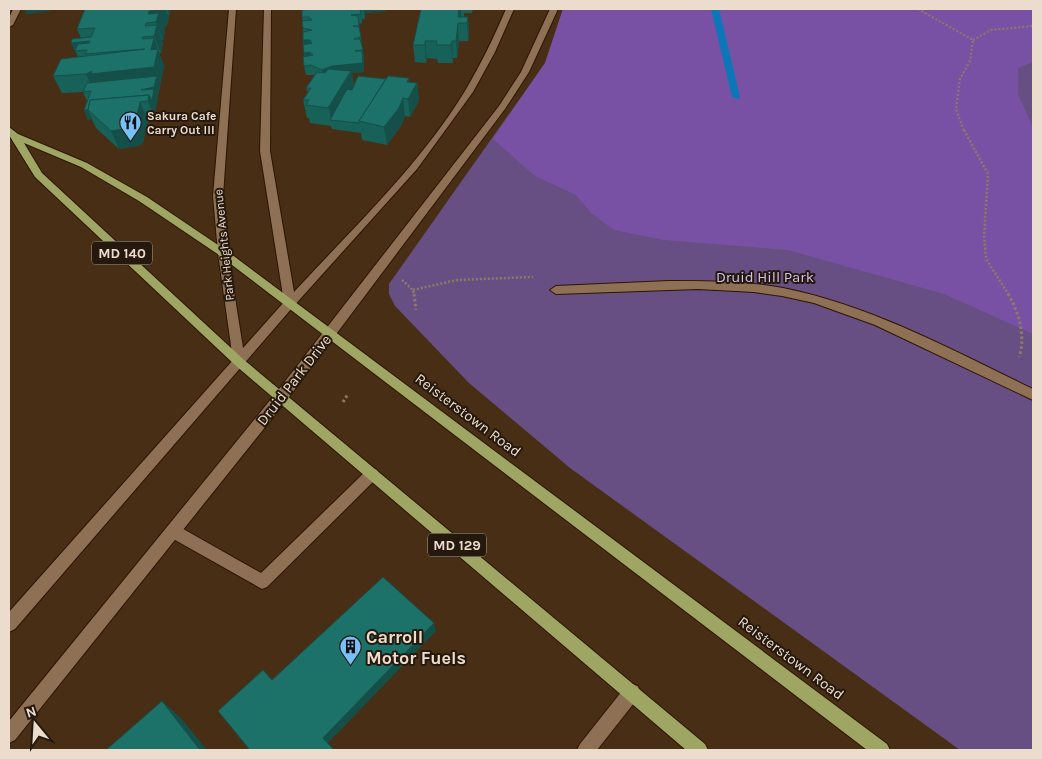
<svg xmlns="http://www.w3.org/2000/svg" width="1042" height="759" viewBox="0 0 1042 759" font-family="Karla,sans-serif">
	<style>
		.green { fill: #674f84 }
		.forest { fill: #7951a4 }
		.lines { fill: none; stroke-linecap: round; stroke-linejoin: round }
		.stream { fill: #0b77b8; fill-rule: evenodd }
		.service-casing { stroke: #2d1500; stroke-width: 2 }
		.minor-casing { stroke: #2d1500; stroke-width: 2 }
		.secondary-casing { stroke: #2d1500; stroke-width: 2 }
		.primary-casing { stroke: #2d1500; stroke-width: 2 }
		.path-far2 { stroke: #8f7a65; stroke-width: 2; stroke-dasharray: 2 2; stroke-linecap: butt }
		.path-far1 { stroke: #8f7a65; stroke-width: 2.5; stroke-dasharray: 2 2; stroke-linecap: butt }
		.path { stroke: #8f7a65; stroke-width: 3; stroke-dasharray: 2.5 2.5; stroke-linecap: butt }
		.service { fill: #8e7055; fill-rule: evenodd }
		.minor { fill: #8e7055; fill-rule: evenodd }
		.secondary { fill: #8e7055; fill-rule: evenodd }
		.primary { fill: #9fa562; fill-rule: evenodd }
		.wall { fill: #186159 }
		.shaded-wall { fill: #144f49 }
		.building { fill: #1c7168; stroke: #144f49 }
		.labels { text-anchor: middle; stroke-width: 4; stroke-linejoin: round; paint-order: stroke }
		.far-poi-label { font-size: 12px; font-weight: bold; fill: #ecdccd; stroke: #25190e; text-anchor: start }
		.far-street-label { font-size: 12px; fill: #ecdccd; stroke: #25190e }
		.shield { fill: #25190e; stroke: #b0a294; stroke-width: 1 }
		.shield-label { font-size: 14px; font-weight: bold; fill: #ecdccd }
		.park-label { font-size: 15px; fill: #d4c1ee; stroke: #25190e }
		.street-label { font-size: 15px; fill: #ecdccd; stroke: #25190e }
		.near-poi-label { font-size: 18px; font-weight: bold; fill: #ecdccd; stroke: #25190e; text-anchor: start }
	</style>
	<rect width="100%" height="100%" fill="#472e14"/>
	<!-- green -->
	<polygon class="green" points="563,9 1033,9 1033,750 960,750 570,468 469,383 395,306 389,294 389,284 545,63"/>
	<!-- forest -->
	<polygon class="forest" points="563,9 1033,9 1033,62 1018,68 1018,94 1033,128 1033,334 944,294 788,250 664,240 614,230 591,213 576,195 535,176 493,139 545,63"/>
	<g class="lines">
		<!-- stream -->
		<polygon class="stream" points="711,9 719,9 740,97 739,99 732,97"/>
		<defs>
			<g id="service">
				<polygon points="13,9 21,9 13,25 9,27 9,18"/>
				<polygon points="372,468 377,470 379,474 377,478 267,587 262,589 168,536 166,531 168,526 173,524 178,526 261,573 367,470"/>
				<polygon points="632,684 638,686 640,692 638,698 597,750 577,750 580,744 626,686"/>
			</g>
			<path id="minor" d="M669,281C707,281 746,281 783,288C872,306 952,350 1033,389V400L875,325L814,303L782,296L754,292L698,289L556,294L550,290L556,286Z"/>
			<g id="secondary">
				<path d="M229,9H236L223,196L228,253L243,348L284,302L260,151L264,9H271L270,151L294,292C353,228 419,166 465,91C481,64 494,37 506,9H514L495,52L473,92L417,169L292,308L15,629L9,632V612L233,360L218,253L213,196Z"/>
				<polygon points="550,9 558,9 529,72 505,109 286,401 15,740 9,743 9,721 276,393 499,106 521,72"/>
			</g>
			<polygon id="primary" points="9,127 18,134 87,163 147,197 227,251 887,744 890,750 867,750 219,255 139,201 81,167 24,143 42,173 243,359 705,744 708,750 686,750 235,365 35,177 9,135"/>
		</defs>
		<!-- service casing -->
		<use href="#service" class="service-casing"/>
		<!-- minor casing -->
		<use href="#minor" class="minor-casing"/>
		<!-- secondary casing -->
		<use href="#secondary" class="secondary-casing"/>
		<!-- primary casing -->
		<use href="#primary" class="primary-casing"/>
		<!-- path-far2 -->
		<g class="path-far2">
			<polyline points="918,9 973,40 970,61 960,79 956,109 964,131"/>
			<polyline points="973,40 991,30 1033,26"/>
		</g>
		<!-- path-far1 -->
		<g class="path-far1">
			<polyline points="964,130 988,174 984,236 986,259 1009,295"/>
			<polyline points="402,280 413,290 414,295"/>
			<polyline points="413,290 457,280 533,277"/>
		</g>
		<!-- path -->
		<g class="path">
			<polyline points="414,294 416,310"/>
			<path d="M1008,294C1019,311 1026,338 1019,357"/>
			<polyline points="343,402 348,394"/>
		</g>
		<!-- service -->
		<use href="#service" class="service"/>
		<!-- minor -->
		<use href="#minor" class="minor"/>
		<!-- secondary -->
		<use href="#secondary" class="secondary"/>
		<!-- primary -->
		<use href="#primary" class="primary"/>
	</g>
	<!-- wall -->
	<g class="wall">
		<polygon points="85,9 171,9 169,15 168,16 169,18 166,27 164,27 165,30 163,40 162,40 163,43 161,53 159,53 164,66 158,96 157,97 158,98 155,110 156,113 155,119 148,120 143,143 138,146 119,149 96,128 92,119 88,120 84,110 87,101 83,92 62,93 53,76 78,57 71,43 81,38 77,29"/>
		<polygon points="302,9 386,9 386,11 365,13 365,19 362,19 362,23 359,24 364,59 364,72 352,73 354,86 410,82 417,83 419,101 410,117 405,116 401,126 387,145 362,140 361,133 332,129 331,126 310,123 309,118 307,118 303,100 308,93 306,88 315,75 306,75 304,66 304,56 303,40 303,32 302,17"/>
		<polygon points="421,9 473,9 472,13 464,13 464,17 468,17 469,34 468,41 459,41 457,58 453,58 453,63 438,63 437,59 427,58 426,63 415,62 413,45"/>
	</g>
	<!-- shaded-wall -->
	<g class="shaded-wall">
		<polygon points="24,9 51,9 50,11 27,14"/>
		<polygon points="161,9 165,9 169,18 166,27 164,27 165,30 163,40 156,22 148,14 149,11"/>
		<polygon points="167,9 171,9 169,15"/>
		<polygon points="311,9 386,9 386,11 365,13 365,19 364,10 360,10 362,23 360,13"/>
		<polygon points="459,9 461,9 461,19 458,17"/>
		<polygon points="468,17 469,34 468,41 467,23"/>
		<polygon points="458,23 459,41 457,58 456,41"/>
		<polygon points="157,25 163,43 161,53 154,36"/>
		<polygon points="154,38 164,66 158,96 157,97 158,98 155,110 156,113 155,119 148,101 94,91 86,74 151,50"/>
		<polygon points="303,40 310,40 312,49 305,50"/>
		<polygon points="90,41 87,50 75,51 79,60 71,43"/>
		<polygon points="425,41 427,58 426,63 425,45"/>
		<polygon points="452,41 453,58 453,63 451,45"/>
		<polygon points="363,50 364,59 364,72 352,73 354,89 331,120 322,70 355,51"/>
		<polygon points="310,52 312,61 306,62 304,53"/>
		<polygon points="409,78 411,93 417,83 419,101 410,117 408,99 407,82"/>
		<polygon points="403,98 405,116 401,126 387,145 384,127"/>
		<polygon points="140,102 148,120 143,143 138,146 119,149 111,131 88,110 92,119 88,120 84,110"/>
		<polygon points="434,623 436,631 327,744 323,738"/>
		<polygon points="162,701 181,718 207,750 200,750"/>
	</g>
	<!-- building -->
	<g class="building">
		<polygon points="85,9 161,9 160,10 149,11 148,14 159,13 156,22 146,23 145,26 157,25 154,36 143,37 142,39 154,38 151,50 158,49 154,67 91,74 92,71 86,74 53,76 61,59 145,49 85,54 87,50 75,51 78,44 89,43 90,41 71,43 72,39 91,37 95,28 77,29"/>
		<polygon points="312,9 364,9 364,10 360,10 361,14 351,15 358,16 359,26 353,26 359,27 361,37 354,39 360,39 363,50 355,51 362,51 363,63 332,66 322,70 311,65 304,66 303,57 313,55 310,52 304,53 303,45 312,43 310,40 303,40 303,32 312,30 303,28 302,21 312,20 309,17 302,17 302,10"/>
		<polygon points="421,9 459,9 458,17 468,17 467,23 458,23 456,41 452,41 451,45 436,45 437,41 425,41 425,45 413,45"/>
		<polygon points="328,69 351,71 328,108 306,105 309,100 303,100 311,88 306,88 317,72 325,73"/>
		<polygon points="157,76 154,87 141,90 154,89 152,101 149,95 90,100 88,110 84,110 91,91 83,92 87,83"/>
		<polygon points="358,76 386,79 359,121 359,123 330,120 347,89 352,90"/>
		<polygon points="388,76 409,78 407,82 417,83 408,99 403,98 399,108 384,127 359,121"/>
		<polygon points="149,95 148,101 140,102 135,124 130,128 111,131 88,110 90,100"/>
		<polygon points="383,577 434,623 323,738 334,750 250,750 218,711 263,670 272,680"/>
		<polygon points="162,701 200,750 106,750"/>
	</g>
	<!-- icons -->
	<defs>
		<symbol id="restaurant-pin" viewBox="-11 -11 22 30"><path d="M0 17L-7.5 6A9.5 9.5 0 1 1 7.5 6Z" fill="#79bff8" stroke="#25190e"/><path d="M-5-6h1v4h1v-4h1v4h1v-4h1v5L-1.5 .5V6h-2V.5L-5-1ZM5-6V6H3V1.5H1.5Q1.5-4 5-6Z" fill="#111"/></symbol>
		<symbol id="building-pin" viewBox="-11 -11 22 30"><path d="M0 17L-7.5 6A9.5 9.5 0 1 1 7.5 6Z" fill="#79bff8" stroke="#25190e"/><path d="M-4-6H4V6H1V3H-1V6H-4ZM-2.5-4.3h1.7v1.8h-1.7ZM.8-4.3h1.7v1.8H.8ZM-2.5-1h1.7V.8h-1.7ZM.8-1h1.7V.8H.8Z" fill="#111"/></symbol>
	</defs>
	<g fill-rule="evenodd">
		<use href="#restaurant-pin" x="118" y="110" width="25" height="34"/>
		<use href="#building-pin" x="338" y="634" width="25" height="34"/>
	</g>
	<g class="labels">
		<!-- far-poi labels -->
		<g class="far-poi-label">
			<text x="147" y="120">Sakura Cafe<tspan x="147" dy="14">Carry Out III</tspan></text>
		</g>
		<!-- far-street labels -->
		<g class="far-street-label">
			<text transform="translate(224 245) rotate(-96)" y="4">Park Heights Avenue</text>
		</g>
		<!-- shield labels -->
		<g class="shield">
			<rect x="92" y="241.5" width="60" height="23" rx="4"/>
			<rect x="428" y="533.5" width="58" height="23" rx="4"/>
		</g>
		<g class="shield-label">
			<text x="122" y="258">MD 140</text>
			<text x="457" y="550">MD 129</text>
		</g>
		<!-- park labels -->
		<g class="park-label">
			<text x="765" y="282">Druid Hill Park</text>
		</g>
		<!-- street labels -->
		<g class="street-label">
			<text transform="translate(294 380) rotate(-52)" y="5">Druid Park Drive</text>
			<text transform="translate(468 415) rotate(37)" y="5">Reisterstown Road</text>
			<text transform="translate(791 658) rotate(37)" y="5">Reisterstown Road</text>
		</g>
		<!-- near-poi labels -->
		<g class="near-poi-label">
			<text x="366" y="643">Carroll<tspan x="366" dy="21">Motor Fuels</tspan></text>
		</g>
	</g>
	<!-- border -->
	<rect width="1042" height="759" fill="none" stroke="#ecdccd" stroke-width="20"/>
	<!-- north arrow -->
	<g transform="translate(35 724) rotate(342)" stroke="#25190e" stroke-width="4" paint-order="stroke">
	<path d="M0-4L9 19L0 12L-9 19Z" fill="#ecdccd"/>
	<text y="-8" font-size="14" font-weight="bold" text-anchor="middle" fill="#ecdccd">N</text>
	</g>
</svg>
